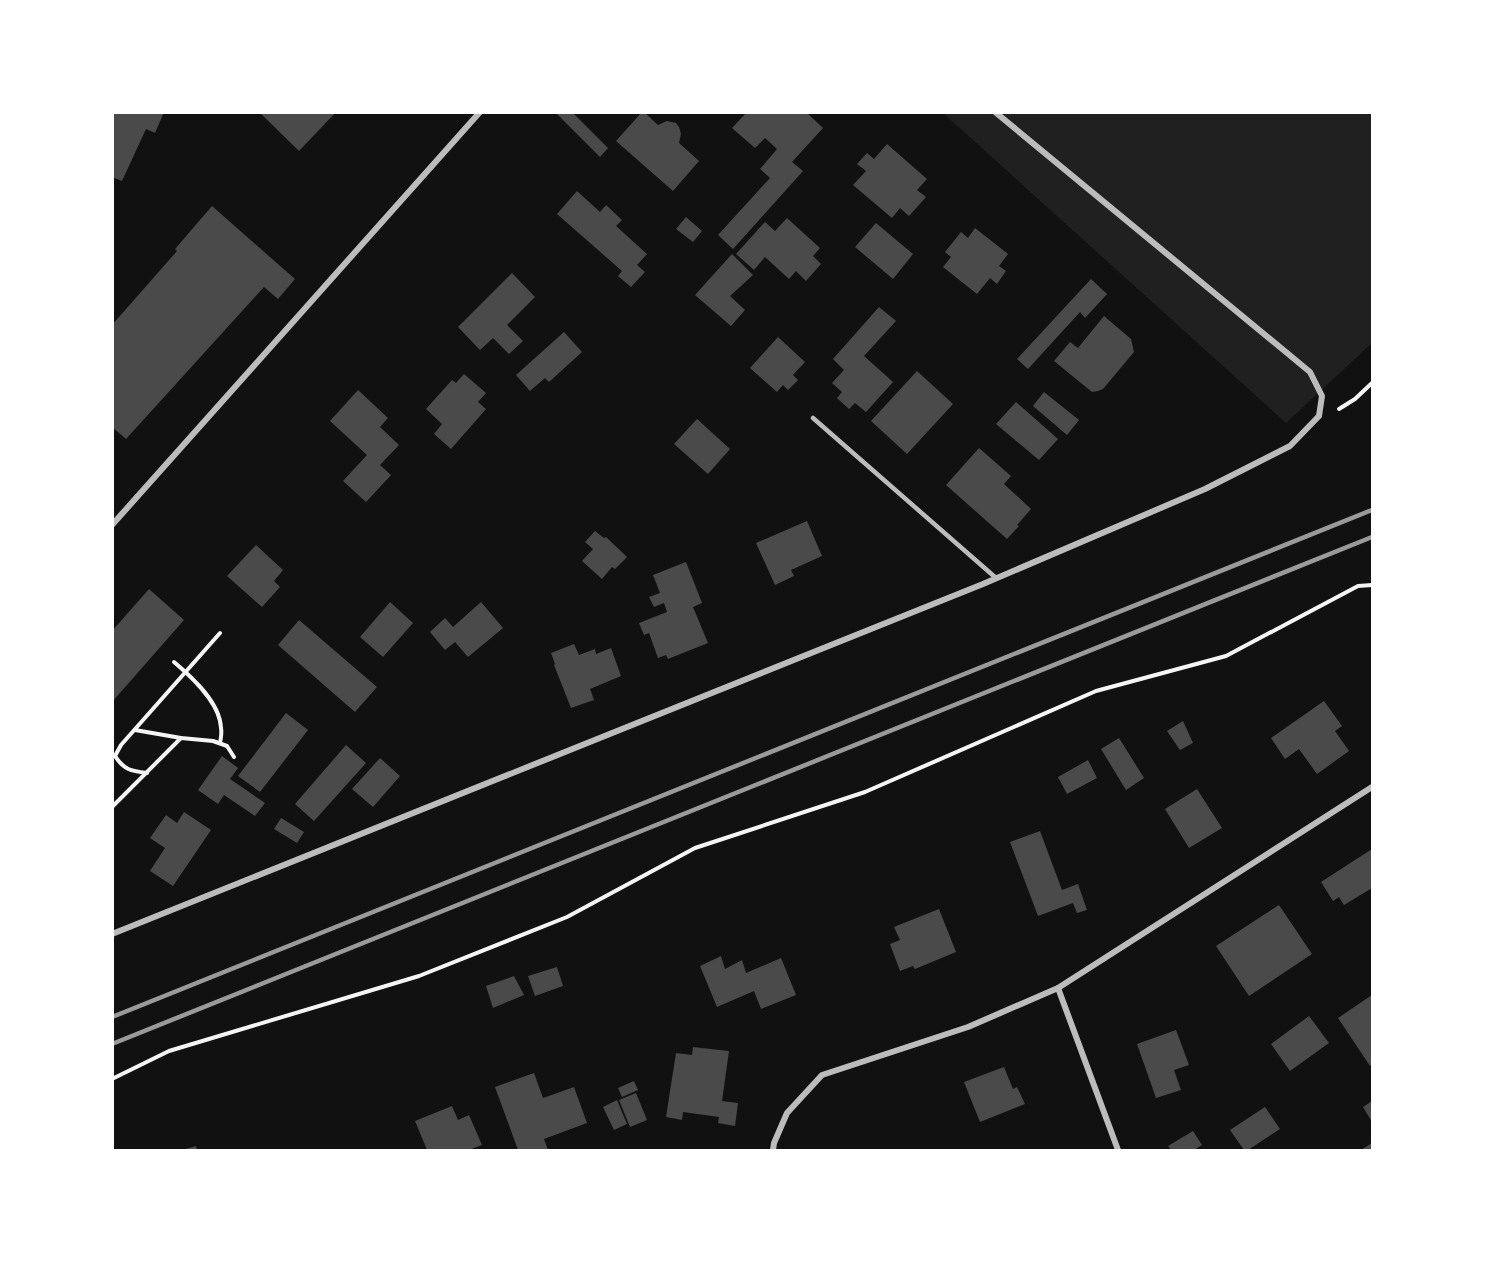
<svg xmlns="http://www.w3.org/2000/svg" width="1485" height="1263" viewBox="0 0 1485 1263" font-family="Quicksand,sans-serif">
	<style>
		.green { fill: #202020 }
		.building { fill: #4a4a4a }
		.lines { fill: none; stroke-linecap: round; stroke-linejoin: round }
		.path { stroke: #f5f5f5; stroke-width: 4 }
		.service { stroke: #bcbcbc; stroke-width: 4.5 }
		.minor { stroke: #bcbcbc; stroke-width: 6 }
		.rail { stroke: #9a9a9a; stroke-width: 4.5 }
	</style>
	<rect width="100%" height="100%" fill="#111"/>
	<!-- green -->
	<polygon class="green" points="943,113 1372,113 1372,343 1286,423"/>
	<!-- building -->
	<g class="building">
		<polygon points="112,112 164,112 155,133 146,129 122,181 112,177"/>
		<polygon points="259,112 336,112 299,151"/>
		<polygon points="558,112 572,112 608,148 600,157 557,114"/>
		<polygon points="642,112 644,112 658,125 667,121 676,123 679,127 681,134 679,143 699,161 673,191 616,141"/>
		<polygon points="747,112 806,112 823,128 792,162 803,171 733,249 718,235 770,178 760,169 777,149 765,138 755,148 732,128"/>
		<polygon points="887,144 927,179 917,190 926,197 909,216 900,208 892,218 853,185 866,171 857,164 867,153 874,159"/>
		<polygon points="577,191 600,212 606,205 622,220 616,226 647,254 637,265 645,272 631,287 618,276 622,271 557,214"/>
		<polygon points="212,206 295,279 278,299 264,287 126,439 112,427 112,325 177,251 175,249"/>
		<polygon points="686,217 702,231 693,242 676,229"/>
		<polygon points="787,218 820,248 813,256 821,264 806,281 796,271 789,279 765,257 754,270 736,254 765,222 775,231"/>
		<polygon points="876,223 913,254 893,279 855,247"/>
		<polygon points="975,228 1008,254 999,266 1006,271 997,284 990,278 977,294 943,267 951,257 945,252 961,232 968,238"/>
		<polygon points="732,254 753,275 730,296 745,310 731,326 695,295"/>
		<polygon points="512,273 535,297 507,325 523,341 509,354 493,338 480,350 458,327"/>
		<polygon points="1091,279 1107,294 1085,318 1080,312 1028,369 1017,359"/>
		<polygon points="879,307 896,321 864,356 893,382 866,412 855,403 849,409 837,398 842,392 832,383 844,370 833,359"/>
		<polygon points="1104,316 1131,339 1134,352 1103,389 1098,391 1092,392 1054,361 1070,342 1078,348"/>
		<polygon points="564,332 582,352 549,382 545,378 530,391 516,375"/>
		<polygon points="778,337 805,362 793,375 798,380 788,390 783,385 777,392 750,368"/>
		<polygon points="917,371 953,404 907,454 871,421"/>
		<polygon points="464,374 486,393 478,402 486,409 451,449 434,434 442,424 426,409 452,380 456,383"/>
		<polygon points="358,390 388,418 380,427 399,445 380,465 391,475 366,502 343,481 367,455 330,421"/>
		<polygon points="1044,392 1079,420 1067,435 1033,406"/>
		<polygon points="1016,402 1058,439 1039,460 996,424"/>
		<polygon points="697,419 730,449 708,474 674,444"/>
		<polygon points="979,448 1011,476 1004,484 1031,509 1017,525 1019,526 1007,539 946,485"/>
		<polygon points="807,521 822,556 791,570 794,576 775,585 756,543"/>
		<polygon points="595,531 604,538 606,537 627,557 615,569 612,567 602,579 582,561 593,549 585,542"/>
		<polygon points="256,545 283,570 274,581 280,587 262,607 227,576"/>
		<polygon points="686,562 702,603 693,607 708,643 668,659 666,655 658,658 649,633 644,635 639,623 667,612 664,603 654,607 649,597 660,593 653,575"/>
		<polygon points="149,589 184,620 112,702 112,631"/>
		<polygon points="390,602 413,623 383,657 360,637"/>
		<polygon points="481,602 503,628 468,657 455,642 445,650 430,632 445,618 453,627"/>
		<polygon points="299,620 377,687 355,712 278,645"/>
		<polygon points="574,644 579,655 595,649 596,654 611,648 621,676 590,689 594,700 571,708 554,665 555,664 551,653"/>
		<polygon points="1324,701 1342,726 1335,731 1349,751 1317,774 1299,749 1285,759 1271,738"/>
		<polygon points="286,713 308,730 260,792 238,776"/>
		<polygon points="1183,721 1193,743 1180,750 1167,731"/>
		<polygon points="1119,738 1144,778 1126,790 1101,749"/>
		<polygon points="346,745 366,763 314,821 295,804"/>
		<polygon points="222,756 238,768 230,779 265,803 255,816 224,795 218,804 198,790"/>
		<polygon points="380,758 400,776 373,807 352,789"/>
		<polygon points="1088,760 1097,778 1067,794 1058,777"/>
		<polygon points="1197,789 1222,828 1189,848 1165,809"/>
		<polygon points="184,812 211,830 173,886 150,871 165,848 150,838 166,815 177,823"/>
		<polygon points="281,818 304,832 297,843 274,829"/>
		<polygon points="1040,831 1062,890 1078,884 1087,910 1077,913 1073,903 1038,916 1010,842"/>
		<polygon points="1372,849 1372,888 1344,905 1339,897 1333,901 1321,882"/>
		<polygon points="1279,905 1312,954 1249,996 1216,946"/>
		<polygon points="939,909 956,952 915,969 913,966 900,971 890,944 900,940 894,927"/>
		<polygon points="721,956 725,969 742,960 746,973 781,958 796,995 761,1009 754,991 717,1007 700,966"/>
		<polygon points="557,967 563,986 535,996 528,976"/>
		<polygon points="514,976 524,995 493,1008 486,986"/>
		<polygon points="1372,995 1372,1064 1370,1066 1338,1018"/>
		<polygon points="1309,1016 1329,1043 1290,1071 1271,1044"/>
		<polygon points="1176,1030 1189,1065 1174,1070 1181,1090 1156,1098 1137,1044"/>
		<polygon points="693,1047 729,1051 722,1101 738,1103 735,1126 718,1123 719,1117 683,1112 682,1120 666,1117 676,1053 692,1055"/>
		<polygon points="1004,1067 1013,1089 1017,1087 1025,1104 980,1122 964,1082"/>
		<polygon points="534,1073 543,1098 574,1087 587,1123 544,1139 548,1150 518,1150 495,1087"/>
		<polygon points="634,1081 638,1090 622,1097 618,1088"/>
		<polygon points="636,1093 647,1120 630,1127 619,1100"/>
		<polygon points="617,1100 627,1124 614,1130 603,1107"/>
		<polygon points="1372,1101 1372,1122 1363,1107"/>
		<polygon points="452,1106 458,1120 469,1115 482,1145 469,1150 427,1150 415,1121"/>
		<polygon points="1265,1107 1280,1129 1248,1150 1244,1150 1230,1130"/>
		<polygon points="1193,1131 1202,1145 1194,1150 1171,1150 1168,1146"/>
		<polygon points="1372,1143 1372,1150 1361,1150"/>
		<polygon points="196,1146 197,1150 182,1150"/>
	</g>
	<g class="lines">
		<!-- path -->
		<g class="path">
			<polyline points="1339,409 1355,399 1372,383"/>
			<path d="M174,662C193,678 220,703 221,728C222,733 221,738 220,743"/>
			<polyline points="135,730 181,738 213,741 227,746 234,757"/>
			<path d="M147,773C131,771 124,770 115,756L121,745L220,633"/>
			<polyline points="112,807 181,738"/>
			<polyline points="112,1079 169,1051 419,976 567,917 695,848 865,792 1096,691 1226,656 1358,586 1372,585"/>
		</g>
		<!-- service -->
		<polyline class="service" points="813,418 996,578"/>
		<!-- minor -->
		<g class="minor">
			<polyline points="112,525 480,112"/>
			<polyline points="112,934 983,584 1205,489 1290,446 1319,416 1322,396 1310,372 995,112"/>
			<polyline points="1058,988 1118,1150"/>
			<polyline points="773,1150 774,1143 787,1113 822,1075 968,1027 1058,988 1372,787"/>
		</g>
		<!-- rail -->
		<g class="rail">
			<polyline points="112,1017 1372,510"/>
			<polyline points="112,1044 1372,537"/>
		</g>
	</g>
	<!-- border -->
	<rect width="1485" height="1263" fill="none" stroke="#ffffff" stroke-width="228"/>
</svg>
